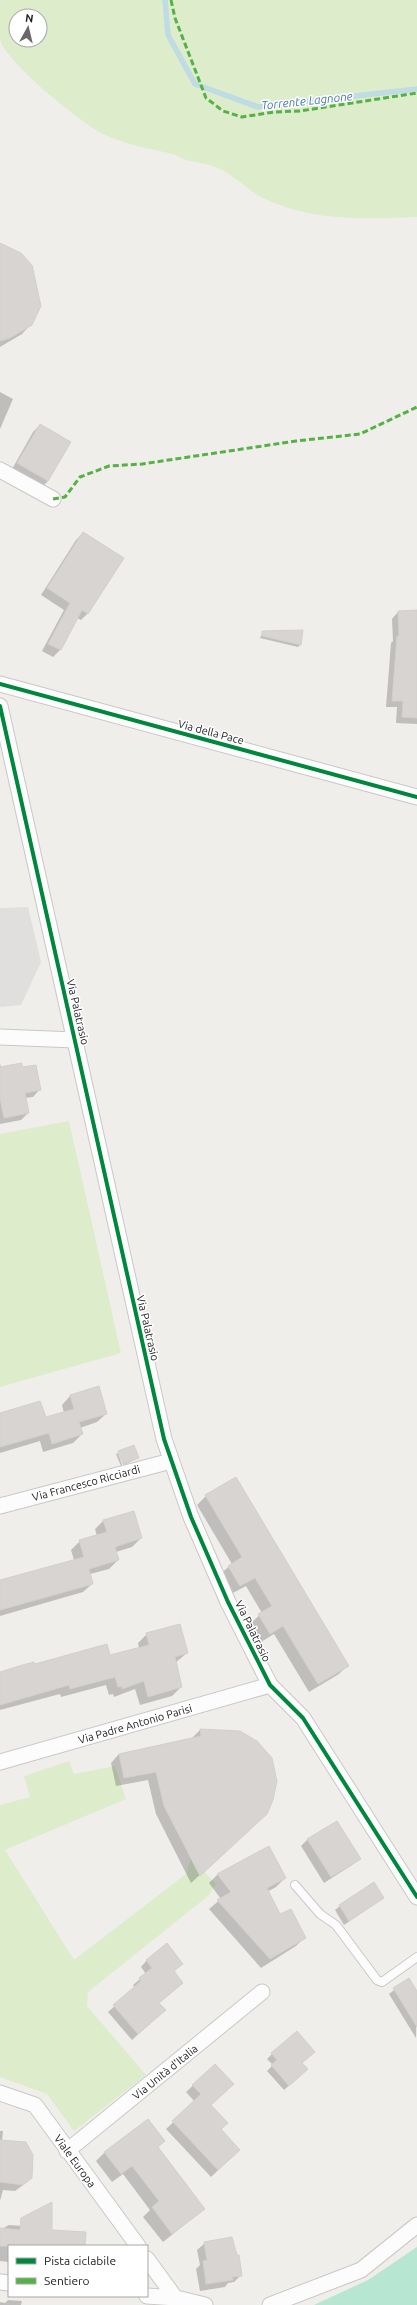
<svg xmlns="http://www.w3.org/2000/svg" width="417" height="2305" viewBox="0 0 417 2305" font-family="Ubuntu,sans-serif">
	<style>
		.grass { fill: #ddeccb; fill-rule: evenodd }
		.pitch { fill: #b7e6d2 }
		.parking { fill: #e0dfde }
		.shadow { fill: #0003 }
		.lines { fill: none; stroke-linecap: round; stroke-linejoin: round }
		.stream { stroke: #bfdbe3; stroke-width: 5.5 }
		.building { fill: #d7d4d2; stroke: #d3d0cc }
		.lane-casing { stroke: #c9c8c7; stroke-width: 10 }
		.street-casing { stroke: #c9c8c7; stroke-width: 17 }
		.lane { stroke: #fdfcfc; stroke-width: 8 }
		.street { stroke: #fdfcfc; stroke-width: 15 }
		.quiet { stroke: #55b145; stroke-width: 3; stroke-dasharray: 6 3; stroke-linecap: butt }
		.cycleway-casing { stroke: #fff; stroke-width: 6 }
		.cycleway { stroke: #00873e; stroke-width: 4 }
		.labels { text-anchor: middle; stroke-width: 3; stroke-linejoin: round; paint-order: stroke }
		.street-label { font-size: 11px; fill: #222; stroke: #fff }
		.water-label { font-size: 12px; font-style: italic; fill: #4a7aab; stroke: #fff }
	</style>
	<rect width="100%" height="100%" fill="#f0eeeb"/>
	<!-- grass -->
	<g class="grass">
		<path d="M0,0H417V217C361,219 310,222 259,196C246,188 235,177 222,170C207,161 187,164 176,155C153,149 125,145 103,134C80,122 8,64 0,40C0,31 0,10 0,0ZM16,16H40V40H16Z"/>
		<polygon points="69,1121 121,1353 0,1387 0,1134"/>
		<polygon points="69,1761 74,1774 115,1766 126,1799 5,1850 74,1960 186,1874 191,1858 216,1884 208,1896 88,1992 87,2006 146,2075 74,2131 47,2094 0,2077 0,1805 30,1797 24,1776"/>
	</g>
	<!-- pitch -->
	<polygon class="pitch" points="417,2247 417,2305 314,2305 368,2280"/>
	<!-- parking -->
	<polygon class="parking" points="28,907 41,962 21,1005 0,1007 0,908"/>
	<!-- shadow -->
	<g class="shadow">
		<polygon points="0,249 31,324 22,334 0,347"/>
		<polygon points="0,392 13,399 0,429"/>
		<polygon points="40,425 48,481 41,488 11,471 33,432"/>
		<polygon points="83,533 88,613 81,620 77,618 60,650 53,657 42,651 64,610 41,595 76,540"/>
		<polygon points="417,611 417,724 396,723 397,707 386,707 391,643 393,641 392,619 398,612"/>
		<polygon points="302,631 300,645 298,647 260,638 263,632"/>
		<polygon points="0,1063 1,1068 22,1068 40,1089 33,1097 25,1098 28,1113 21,1120 0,1124"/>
		<polygon points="70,1396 106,1414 97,1422 80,1428 82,1434 73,1443 43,1452 40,1441 0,1453 0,1414 45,1418 64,1413 62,1405"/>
		<polygon points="119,1451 138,1458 124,1465"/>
		<polygon points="118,1453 122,1465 121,1466 116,1454"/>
		<polygon points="206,1496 348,1665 339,1674 309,1692 274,1634 261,1642 250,1624 262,1613 246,1586 231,1594 219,1575 232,1564 197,1505"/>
		<polygon points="103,1521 141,1538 132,1547 116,1552 118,1560 109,1569 90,1574 92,1584 83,1592 0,1616 0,1581 74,1560 71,1550 80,1541 97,1536 95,1529"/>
		<polygon points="147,1634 187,1653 175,1663 181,1687 172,1696 140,1705 135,1689 114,1697 113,1694 109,1695 106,1685 61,1697 60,1694 0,1710 0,1673 34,1665 109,1656 139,1648 138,1643"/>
		<polygon points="200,1730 240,1732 249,1830 191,1883 156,1814 148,1780 116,1786 111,1763 119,1754 192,1738"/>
		<polygon points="308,1839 359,1858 352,1865 324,1883 301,1846"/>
		<polygon points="218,1874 285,1878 276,1887 267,1892 280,1916 304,1938 296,1946 261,1968 209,1909 221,1899 209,1883"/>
		<polygon points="383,1898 344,1925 335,1910 340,1906"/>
		<polygon points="147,1960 182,1964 173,1972 182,1983 159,2003 158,2016 132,2040 108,2012 135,1988 133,1985 146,1974 141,1967"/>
		<polygon points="409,1979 417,1993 416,2038 389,1994"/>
		<polygon points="272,2054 301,2063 302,2074 284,2090 267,2071 273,2065 267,2059"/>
		<polygon points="215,2065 210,2106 220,2129 239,2150 211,2177 166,2129 195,2102 186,2092"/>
		<polygon points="0,2131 3,2131 2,2141 23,2185 15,2191 3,2190 0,2201"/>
		<polygon points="157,2148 204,2209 163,2242 143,2217 150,2210 123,2174 112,2182 96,2161 105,2152"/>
		<polygon points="9,2225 51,2228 51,2230 84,2246 9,2246 9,2262 0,2261 0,2230"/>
		<polygon points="205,2243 241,2275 234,2282 228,2283 225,2287 200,2291 196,2269 200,2265 197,2250"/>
		<polygon points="8,2300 22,2301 21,2305 25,2305 0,2305 0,2302 5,2303"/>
	</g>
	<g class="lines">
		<!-- stream -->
		<polyline class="stream" points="165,0 168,35 195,84 258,107 417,89"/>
	</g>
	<!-- building -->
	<g class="building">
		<polygon points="0,243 21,253 32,265 41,306 32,325 10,338 0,341"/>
		<polygon points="40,424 71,442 48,481 17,463"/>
		<polygon points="83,532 124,558 88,614 82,610 61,650 48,644 70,603 47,588"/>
		<polygon points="417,610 417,718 402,717 403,701 392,701 397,636 399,636 398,611"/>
		<polygon points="303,630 301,645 262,636 262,631"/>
		<polygon points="22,1063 22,1067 36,1065 41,1090 25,1093 29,1113 4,1118 0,1098 0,1067"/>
		<polygon points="99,1386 107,1414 79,1422 83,1434 52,1444 49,1433 0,1447 0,1413 40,1401 46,1417 74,1409 70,1395"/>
		<polygon points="134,1445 139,1458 123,1464 118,1451"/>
		<polygon points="236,1477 349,1666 318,1684 283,1626 270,1634 258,1614 272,1606 255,1578 240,1586 228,1566 242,1557 205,1495"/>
		<polygon points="134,1511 142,1538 115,1547 119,1560 89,1569 93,1584 0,1610 0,1580 84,1557 79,1540 107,1532 103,1520"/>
		<polygon points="180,1624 188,1653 175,1657 182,1687 148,1697 144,1681 122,1689 122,1686 118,1687 115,1677 70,1689 69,1685 0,1705 0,1672 19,1666 34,1662 35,1664 107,1644 110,1655 149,1645 146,1633"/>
		<polygon points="200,1729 240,1731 257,1741 272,1758 277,1781 273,1800 267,1814 200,1876 164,1806 156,1772 124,1778 119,1754 201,1736"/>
		<polygon points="337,1821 361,1859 331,1877 307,1839"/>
		<polygon points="269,1846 286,1878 267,1888 280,1914 291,1909 306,1938 270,1959 217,1900 231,1892 217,1874"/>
		<polygon points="374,1882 384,1898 349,1921 339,1905"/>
		<polygon points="167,1943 183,1964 174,1971 183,1983 159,2003 166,2010 138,2034 113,2005 141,1981 139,1978 152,1968 146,1960"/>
		<polygon points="409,1978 417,1991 417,2027 393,1988"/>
		<polygon points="297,2031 315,2052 302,2063 308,2069 289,2086 271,2065 277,2060 271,2053"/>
		<polygon points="215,2064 234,2084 211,2105 228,2123 221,2129 240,2150 218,2170 172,2121 201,2094 192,2085"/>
		<polygon points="148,2119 165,2141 158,2147 205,2209 172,2234 152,2207 159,2201 132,2166 121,2174 104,2152"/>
		<polygon points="0,2140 26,2142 33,2155 32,2178 23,2185 0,2182"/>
		<polygon points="52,2202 52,2230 86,2232 85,2246 0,2246 0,2228 20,2230 21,2218"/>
		<polygon points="232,2237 237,2255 239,2255 242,2276 232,2277 233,2280 206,2284 203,2261 207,2260 204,2242"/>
	</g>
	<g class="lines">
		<defs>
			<polyline id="lane" points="295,1885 320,1914 336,1925 377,1980 382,1982 417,1957"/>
			<g id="street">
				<polyline points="0,470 53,499"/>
				<polyline points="0,684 417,797"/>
				<polyline points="0,706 164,1439 191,1517 228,1602 270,1685 303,1718 417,1897"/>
				<polyline points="0,1037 75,1040"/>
				<polyline points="0,1506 171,1461"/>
				<polyline points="0,1762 270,1685"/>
				<polyline points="0,2093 35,2105 138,2246"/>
				<polyline points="67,2151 262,1992"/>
				<polyline points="147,2259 179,2303"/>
				<polyline points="0,2282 9,2283"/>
				<polyline points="147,2296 176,2298 205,2305"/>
				<polyline points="270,2305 361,2270 417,2225"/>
			</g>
		</defs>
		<!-- lane casing -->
		<use href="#lane" class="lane-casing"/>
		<!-- street casing -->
		<use href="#street" class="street-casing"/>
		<!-- lane -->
		<use href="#lane" class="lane"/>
		<!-- street -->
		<use href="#street" class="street"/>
		<!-- quiet -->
		<g class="quiet">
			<polyline points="171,0 175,18 206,98 223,111 242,117 274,112 300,111 417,93"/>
			<polyline points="53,499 65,497 80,477 109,466 142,464 296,441 360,434 417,407"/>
		</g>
		<defs>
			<g id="cycleway">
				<polyline points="0,684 417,797"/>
				<polyline points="0,706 164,1439 191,1517 228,1602 270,1685 303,1718 417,1897"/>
			</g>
		</defs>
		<!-- cycleway casing -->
		<use href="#cycleway" class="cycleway-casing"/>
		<!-- cycleway -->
		<use href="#cycleway" class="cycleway"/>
	</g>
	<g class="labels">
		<!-- street labels -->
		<g class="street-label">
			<text transform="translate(211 732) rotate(15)" y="4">Via della Pace</text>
			<text transform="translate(78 1012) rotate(77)" y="4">Via Palatrasio</text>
			<text transform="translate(148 1328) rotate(77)" y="4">Via Palatrasio</text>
			<text transform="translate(86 1483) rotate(-15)" y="4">Via Francesco Ricciardi</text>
			<text transform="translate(253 1631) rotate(64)" y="4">Via Palatrasio</text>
			<text transform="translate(135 1724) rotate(-16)" y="4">Via Padre Antonio Parisi</text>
			<text transform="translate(165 2072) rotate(-39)" y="4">Via Unità d'Italia</text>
			<text transform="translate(75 2161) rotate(54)" y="4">Viale Europa</text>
		</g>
		<!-- water labels -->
		<g class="water-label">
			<text transform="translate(307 101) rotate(-6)" y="4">Torrente Lagnone</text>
		</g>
	</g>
	<!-- legend -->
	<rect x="8" y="2245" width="140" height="52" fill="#ffffff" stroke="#a7a7a7"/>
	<rect x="16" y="2258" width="20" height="6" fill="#00873e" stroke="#a7a7a7"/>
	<text x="44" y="2265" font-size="12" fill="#222222">Pista ciclabile</text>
	<rect x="16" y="2278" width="20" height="6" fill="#55b145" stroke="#a7a7a7"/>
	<text x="44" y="2285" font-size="12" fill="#222222">Sentiero</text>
	<!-- north arrow -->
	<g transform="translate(28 28) rotate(8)"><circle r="19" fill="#ffffff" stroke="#a7a7a7"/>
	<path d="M0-3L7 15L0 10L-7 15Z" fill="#6a6968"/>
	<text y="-6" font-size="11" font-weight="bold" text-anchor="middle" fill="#222222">N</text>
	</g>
</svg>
